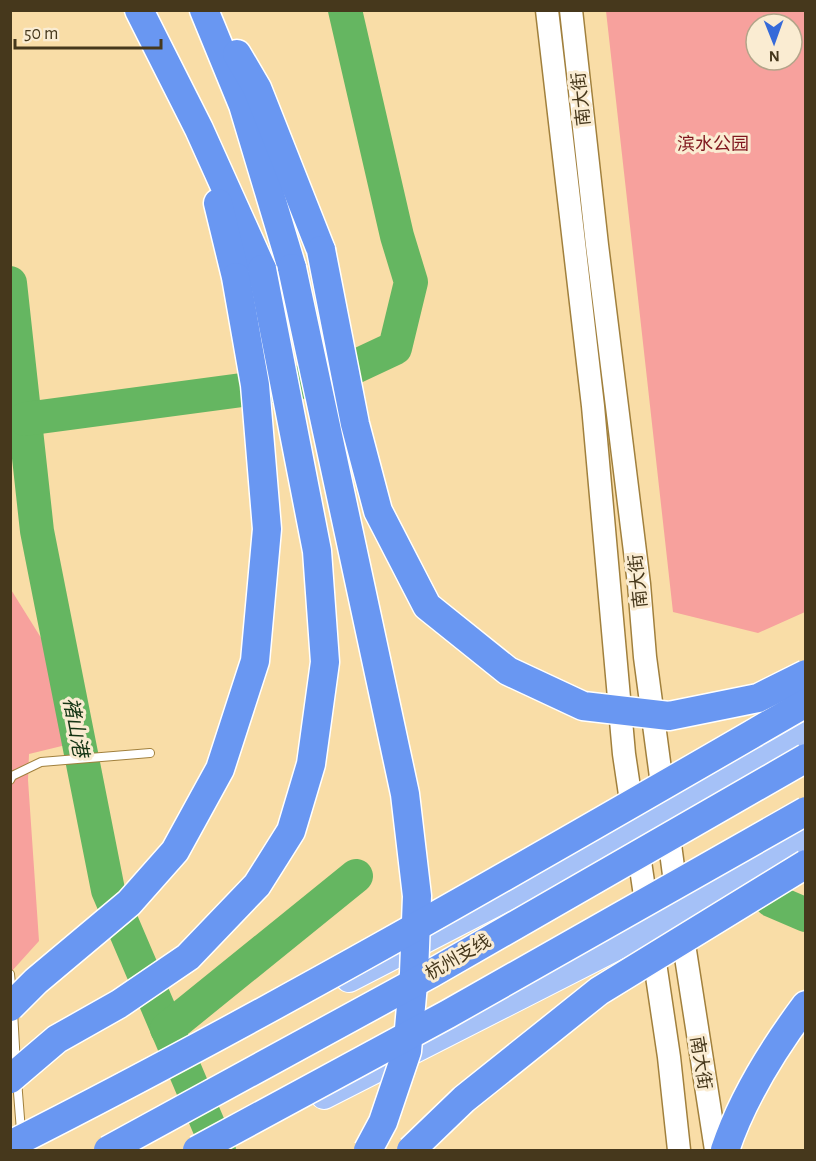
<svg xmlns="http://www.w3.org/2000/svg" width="816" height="1161" viewBox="0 0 816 1161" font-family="'Alegreya Sans','Noto Sans SC',sans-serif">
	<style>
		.park { fill: #f7a19d; fill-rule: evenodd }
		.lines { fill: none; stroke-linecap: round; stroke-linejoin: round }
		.river { stroke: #65b661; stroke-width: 34 }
		.lane-casing { stroke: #a1803d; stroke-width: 10 }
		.secondary-casing { stroke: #a1803d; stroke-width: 25 }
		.primary-casing { stroke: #fff; stroke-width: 28 }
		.highway-casing { stroke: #fff; stroke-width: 31 }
		.lane { stroke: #fff; stroke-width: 8 }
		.secondary { stroke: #fff; stroke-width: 22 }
		.primary { stroke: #a5c1f7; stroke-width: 26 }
		.highway { stroke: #6997f2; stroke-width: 28 }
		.highway-bridge-casing { stroke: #fff; stroke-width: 31; stroke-linecap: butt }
		.highway-bridge { stroke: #6997f2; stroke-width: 28 }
		.labels { text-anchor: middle; stroke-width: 6; stroke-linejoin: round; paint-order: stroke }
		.street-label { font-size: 18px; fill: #46381c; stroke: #faecd2 }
		.park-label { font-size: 18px; fill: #80181f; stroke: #faecd2 }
		.water-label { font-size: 20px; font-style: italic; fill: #153514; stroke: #faecd2 }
	</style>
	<rect width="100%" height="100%" fill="#f9dda7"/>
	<!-- park -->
	<g class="park">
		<path d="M606,11H805V612L758,633L673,612ZM756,24H792V60H756Z"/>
		<polygon points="10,588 43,641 70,744 29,754 28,780 39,941 11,972"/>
	</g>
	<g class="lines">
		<!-- river -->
		<g class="river">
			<polyline points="10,283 37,531 108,890 219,1150"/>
			<polyline points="25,419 331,378 395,348 411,282 397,236 345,10"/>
			<polyline points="771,900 806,915"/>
			<polyline points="167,1029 356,876"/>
		</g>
		<defs>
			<g id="lane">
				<polyline points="10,780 12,776 41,762 150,753"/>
				<polyline points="10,974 12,994"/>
				<polyline points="13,1011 16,1065"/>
				<polyline points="17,1080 21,1131"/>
			</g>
			<g id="secondary">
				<polyline points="547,10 593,406 624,754 669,1057 679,1150"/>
				<polyline points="571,10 597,245 639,584 645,657 679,912 716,1150"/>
			</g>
			<g id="primary">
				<polyline points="349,979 636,831 806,733"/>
				<polyline points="324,1096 650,930 806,834"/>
			</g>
			<g id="highway">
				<polyline points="139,10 199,129 262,269"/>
				<polyline points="204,10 243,105 292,268"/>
				<polyline points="237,54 257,88 321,250"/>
				<polyline points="218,203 236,277"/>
				<path d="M725,1150C742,1099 773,1049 806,1005"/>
			</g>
		</defs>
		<!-- lane casing -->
		<use href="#lane" class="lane-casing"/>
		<!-- secondary casing -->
		<use href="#secondary" class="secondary-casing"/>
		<!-- primary casing -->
		<use href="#primary" class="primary-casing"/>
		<!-- highway casing -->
		<use href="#highway" class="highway-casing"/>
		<!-- lane -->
		<use href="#lane" class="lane"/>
		<!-- secondary -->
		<use href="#secondary" class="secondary"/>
		<!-- primary -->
		<use href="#primary" class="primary"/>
		<!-- highway -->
		<use href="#highway" class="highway"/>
		<defs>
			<g id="highway-bridge">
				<polyline points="321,250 355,424 378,511 427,606 508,671 583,706 669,716 758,698 806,674"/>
				<polyline points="292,268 405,794 417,896 414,973 407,1051 383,1122 368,1150"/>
				<polyline points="10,1007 36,981 129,903 175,851 220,769 255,661 267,529 255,385 236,277"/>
				<polyline points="10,1079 57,1039 119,1004 188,957 257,885 291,831 311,764 325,662 317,551 262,269"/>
				<path d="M10,1145C281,1008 543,855 806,703"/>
				<polyline points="108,1150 432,973 806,758"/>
				<polyline points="197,1150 448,1014 806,811"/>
				<polyline points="411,1150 464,1099 599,991 806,864"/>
			</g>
		</defs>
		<!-- highway-bridge casing -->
		<use href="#highway-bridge" class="highway-bridge-casing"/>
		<!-- highway-bridge -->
		<use href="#highway-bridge" class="highway-bridge"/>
	</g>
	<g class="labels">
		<!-- street labels -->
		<g class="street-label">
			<text transform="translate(581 99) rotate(-96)" y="6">南大街</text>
			<text transform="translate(638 581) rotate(-96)" y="6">南大街</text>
			<text transform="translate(458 957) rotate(-30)" y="6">杭州支线</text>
			<text transform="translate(701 1063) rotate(81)" y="6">南大街</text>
		</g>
		<!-- park labels -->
		<g class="park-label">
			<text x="713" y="150">滨水公园</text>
		</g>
		<!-- water labels -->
		<g class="water-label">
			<text transform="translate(76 727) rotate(79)" y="7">褚山港</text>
		</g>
	</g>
	<!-- border -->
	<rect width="816" height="1161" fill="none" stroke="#46381c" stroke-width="24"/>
	<!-- north arrow -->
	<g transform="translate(774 42) rotate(179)"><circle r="28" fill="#faecd2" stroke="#b2a489" stroke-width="1.5"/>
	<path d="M0-4.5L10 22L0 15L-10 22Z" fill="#366ad9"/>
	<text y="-9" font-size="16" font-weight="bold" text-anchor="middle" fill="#46381c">N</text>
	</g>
	<!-- scale -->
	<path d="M15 39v9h146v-9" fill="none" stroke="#46381c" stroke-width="3"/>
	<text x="24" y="39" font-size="18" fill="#46381c" stroke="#faecd2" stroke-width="4.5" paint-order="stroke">50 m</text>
</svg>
